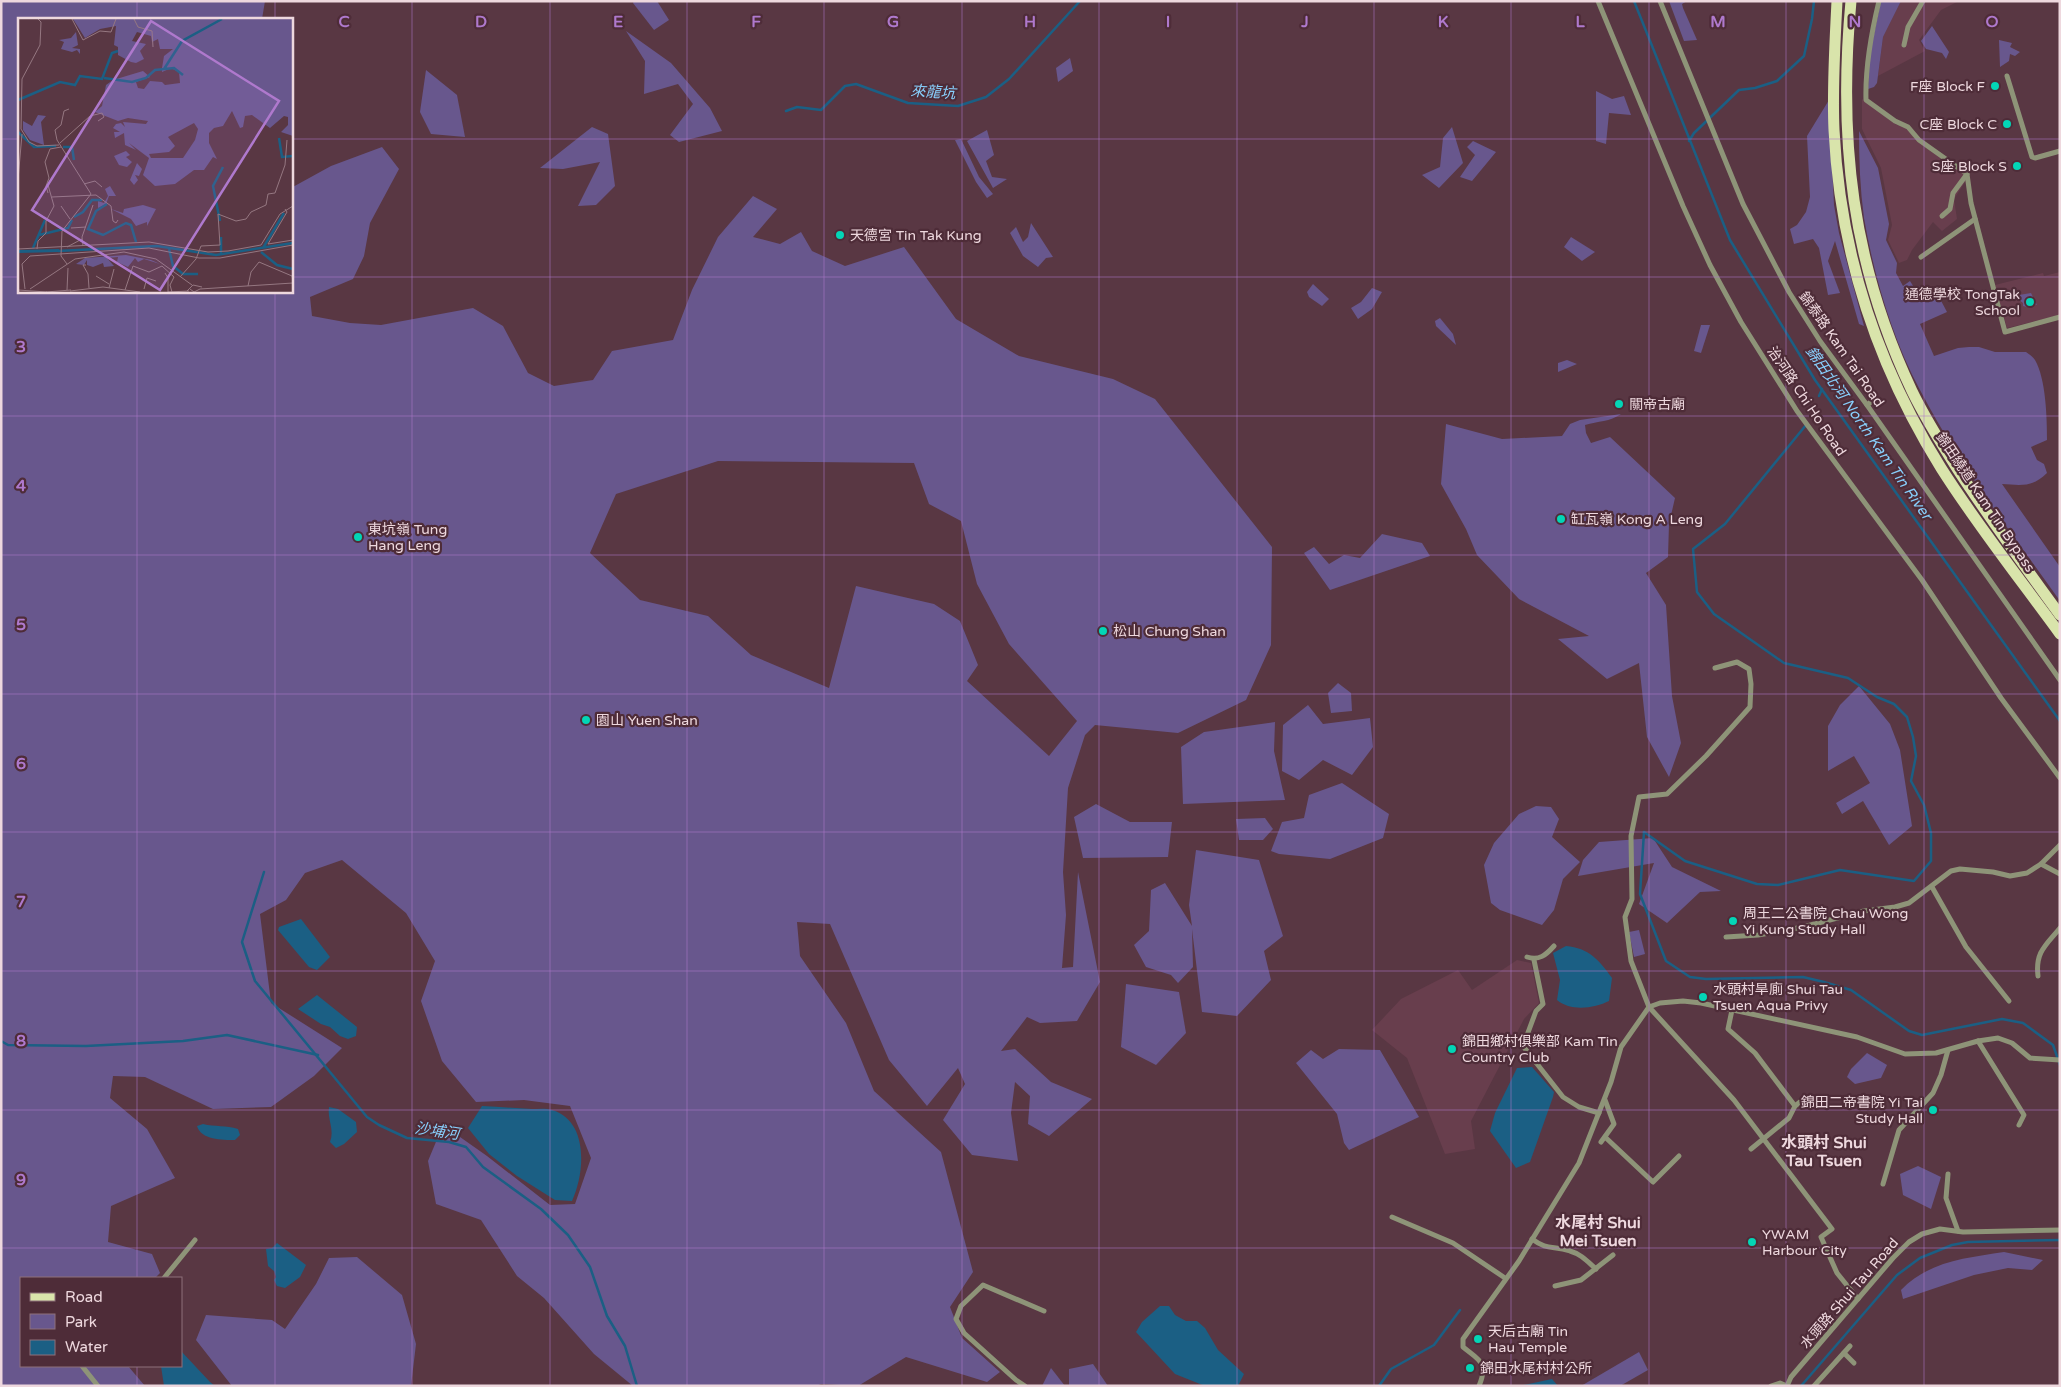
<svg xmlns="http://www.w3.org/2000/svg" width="2061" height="1387" viewBox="0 0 2061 1387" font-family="'Varela Round','Noto Sans TC',sans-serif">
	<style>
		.built { fill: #683e4d }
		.green { fill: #68578d; fill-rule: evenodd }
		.water { fill: #1b5f84 }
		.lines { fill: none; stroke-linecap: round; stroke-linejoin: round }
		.stream { stroke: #1b5f84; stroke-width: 2.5 }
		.street { stroke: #8e9478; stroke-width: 5 }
		.primary { stroke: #d9e4ab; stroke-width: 11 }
		.grid { fill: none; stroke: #af79cd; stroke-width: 1; stroke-opacity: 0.55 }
		.poi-dot { fill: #03d5b6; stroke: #4e2c38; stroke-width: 2 }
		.labels { text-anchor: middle; stroke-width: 4.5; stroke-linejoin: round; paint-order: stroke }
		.poi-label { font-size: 14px; fill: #eed8de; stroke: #4e2c38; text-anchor: start }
		.street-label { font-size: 14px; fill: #eed8de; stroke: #4e2c38 }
		.water-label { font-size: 15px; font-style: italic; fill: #88cffc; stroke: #4e2c38 }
		.quarter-label { font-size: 16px; font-weight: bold; fill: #eed8de; stroke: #4e2c38 }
		.inset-river { fill: none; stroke: #1b5f84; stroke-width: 2.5 }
		.inset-road { fill: none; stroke: #957781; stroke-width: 1 }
		.view { fill: #af79cd; fill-opacity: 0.15; stroke: #af79cd; stroke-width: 2.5 }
		.inset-edge { fill: none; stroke: #eed8de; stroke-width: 2.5 }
		.grid-label { font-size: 16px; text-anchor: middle; font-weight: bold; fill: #af79cd; stroke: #4e2c38; stroke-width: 4.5; stroke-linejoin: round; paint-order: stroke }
	</style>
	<rect width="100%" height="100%" fill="#593743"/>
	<!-- built -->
	<g class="built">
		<polygon points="1901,1 1959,1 1941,10 1919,40 1925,51 1878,76 1883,37"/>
		<polygon points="1862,99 1895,124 1906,128 1919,143 1964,174 1967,179 1954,199 1957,219 1942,231 1933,222 1912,250 1907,260 1899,263 1888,240 1892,225 1881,168 1862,129"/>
		<polygon points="2060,272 2060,315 2007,328 1995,285 2043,273 2044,276"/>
		<polygon points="1517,960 1531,963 1539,1003 1524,1019 1471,1121 1475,1149 1445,1154 1407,1058 1372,1030 1401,999 1458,970 1472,990"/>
	</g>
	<!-- green -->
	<g class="green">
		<path d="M1,1H265L262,19H19V291H291V188L331,166L382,147L399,169L370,223L364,256L353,279L310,297L312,316L350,323L381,325L473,308L503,326L528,373L554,386L593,380L612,351L673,340L692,290L718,237L753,196L777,209L753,237L780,244L801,232L812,251L845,266L904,247L956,319L1019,356L1113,379L1155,399L1272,547L1271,645L1246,700L1178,733L1095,725L1085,735L1068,788L1063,872L1066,915L1062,968L1073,967L1078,872L1100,982L1077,1021L1040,1023L1027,1017L1001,1051L1015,1049L1051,1082L1092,1099L1049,1136L1028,1124L1030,1096L1015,1082L1011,1113L1018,1161L972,1155L943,1120L965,1084L958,1068L927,1106L889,1060L830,924L797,922L800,956L846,1023L874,1091L941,1152L973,1272L950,1307L962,1338L1000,1372L987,1382L906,1357L858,1386L821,1384L816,1386H633L594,1354L544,1298L517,1276L481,1220L436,1204L428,1161L443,1125L487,1156L550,1205L575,1204L591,1158L570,1106L524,1100L476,1102L442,1061L421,1001L435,961L406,913L342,860L305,873L286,900L260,914L271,1003L342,1048L314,1076L271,1107L213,1109L145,1077L113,1076L110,1098L147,1129L175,1178L111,1206L108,1242L152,1254L160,1273L155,1278H21V1366H128L145,1386H1ZM718,461L914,463L929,504L961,521L977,584L1009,644L1077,721L1049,756L967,681L978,665L960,621L934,604L856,586L829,688L751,655L708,616L640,600L590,553L616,494Z"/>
		<polygon points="634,1 657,1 669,20 654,30 633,3"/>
		<polygon points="1669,1 1687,1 1682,4 1683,8 1697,40 1684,41"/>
		<polygon points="1881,1 1901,1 1883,37 1877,83 1874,87 1868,89 1870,53"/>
		<polygon points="1932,26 1949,52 1946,59 1942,53 1926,49 1921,41"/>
		<polygon points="626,31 671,63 710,108 722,131 679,142 670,135 693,104 678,84 644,94 645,61"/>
		<polygon points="1999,40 2012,43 2010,47 2020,52 2015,56 2010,54 2009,61 2000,67"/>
		<polygon points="1070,58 1073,71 1058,82 1056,68"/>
		<polygon points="426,70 457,95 465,137 431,134 420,112"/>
		<polygon points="1596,91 1612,99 1624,96 1631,115 1609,113 1606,144 1596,141"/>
		<polygon points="1829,100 1834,205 1839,233 1864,326 1859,324 1835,241 1828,261 1840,293 1828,295 1819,248 1813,239 1794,244 1790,229 1797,225 1806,212 1810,197 1807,136"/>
		<polygon points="592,127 608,134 615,186 596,205 578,206 600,162 563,169 540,168"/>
		<polygon points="1452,127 1463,163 1439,188 1422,175 1440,167 1443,138"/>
		<polygon points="987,130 994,155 986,161 992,177 1007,179 993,188 967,141"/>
		<path d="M1859,131L1878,168L1889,224L1886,240L1897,263L1896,273L1903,286L1910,281L1915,289L1922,285L1926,291L1938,295L1947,312L1920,324L1934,356L1958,348L1969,347H1979L1995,352H2026C2029,354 2033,357 2035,360C2046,379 2047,418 2047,440L2031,447L2037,460L2044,464L2047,473C2032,488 2020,485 2002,484L2060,567V601C2011,532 1959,465 1920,390C1892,338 1874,276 1864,218C1860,189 1859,160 1859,131Z"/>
		<polygon points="961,139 979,177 993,194 987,198 976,182 955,140"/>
		<polygon points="1473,141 1496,152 1472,181 1460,177 1475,155 1467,147"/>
		<polygon points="1031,223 1053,257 1046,258 1038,267 1023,256 1010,233 1016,227 1023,242 1028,237"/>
		<polygon points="1571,237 1595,252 1582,261 1564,247"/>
		<polygon points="1313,284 1329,299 1322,306 1309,297 1307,292"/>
		<polygon points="1372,288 1382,292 1372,309 1358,319 1351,308 1361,302"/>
		<polygon points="2031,293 2037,305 2031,303 2027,307 2023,306 2023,303 2018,299 2019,295"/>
		<polygon points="1440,318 1453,334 1456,345 1436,326 1435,321"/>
		<polygon points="1701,325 1710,325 1701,353 1694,351"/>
		<polygon points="1567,360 1577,364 1558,372 1558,363"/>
		<path d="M1621,414C1610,422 1598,421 1585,425L1586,433L1591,443L1610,437L1675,498L1669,524L1668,557L1646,573L1666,605L1672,696L1681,743L1669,777L1647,737L1639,663L1607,679L1558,639L1589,636L1519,599L1477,555L1466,529L1441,484L1446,424L1502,439L1562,436L1570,424L1580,420Z"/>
		<polygon points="1382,534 1422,543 1430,556 1330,590 1304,553 1314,547 1329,564 1344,555 1360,558"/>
		<polygon points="1338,683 1351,693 1352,711 1331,713 1328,693"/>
		<polygon points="1859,686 1890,724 1900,750 1912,826 1889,845 1863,801 1842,814 1836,803 1870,783 1854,756 1828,771 1828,726 1840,705"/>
		<polygon points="1308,705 1323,724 1370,718 1373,747 1352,775 1323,760 1299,780 1282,771 1283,725"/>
		<polygon points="1275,722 1274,751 1285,800 1183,804 1181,747 1204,732"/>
		<polygon points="1342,783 1389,814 1383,838 1330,859 1279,854 1271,851 1282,822 1304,818 1309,795"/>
		<polygon points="1096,804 1130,822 1172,822 1168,857 1083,858 1074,817"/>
		<polygon points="1536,806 1551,807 1559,819 1552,837 1580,862 1563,879 1554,910 1542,925 1500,910 1491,903 1484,865 1494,843 1519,814"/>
		<polygon points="1265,818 1273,829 1263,840 1239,840 1236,819"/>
		<polygon points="1653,838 1672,867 1721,891 1700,892 1667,923 1639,904 1654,863 1578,876 1583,860 1599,842"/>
		<polygon points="1196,850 1259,860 1283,936 1264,951 1271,980 1237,1016 1202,1012 1192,929 1193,967 1178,983 1171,975 1146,967 1134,945 1149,931 1151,890 1165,883 1192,926 1189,905"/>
		<polygon points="1639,930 1645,954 1634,957 1629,932"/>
		<polygon points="1126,984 1179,992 1186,1033 1156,1065 1121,1047"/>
		<polygon points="1339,1049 1380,1050 1419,1117 1349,1150 1344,1143 1337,1114 1296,1063 1311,1050 1323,1059"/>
		<polygon points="1867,1053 1887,1065 1881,1078 1855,1084 1847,1077 1851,1069"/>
		<polygon points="1918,1166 1941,1177 1931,1209 1903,1195 1900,1174"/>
		<path d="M2004,1252L2043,1260L2032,1270L2008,1268L1974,1275L1903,1299L1901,1290C1929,1261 1966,1258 2004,1252Z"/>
		<polygon points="357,1257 402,1295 416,1344 411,1386 232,1386 196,1340 206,1315 272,1320 285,1329 316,1284 329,1258"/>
		<polygon points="1639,1352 1648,1370 1620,1386 1581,1386"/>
		<polygon points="1093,1364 1108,1386 1069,1386 1069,1369"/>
		<polygon points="1051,1368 1065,1386 1042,1386"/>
	</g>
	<!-- water -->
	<g class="water">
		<polygon points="301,919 330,957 317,970 309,967 278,930 279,927"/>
		<path d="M1566,946C1589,948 1599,960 1612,978L1609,1001C1595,1008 1571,1012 1557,1000L1560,980L1553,953Z"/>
		<polygon points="317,995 357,1027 356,1036 348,1039 340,1036 330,1027 321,1024 298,1009"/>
		<polygon points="1532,1067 1554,1092 1553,1097 1530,1162 1516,1168 1490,1131 1495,1113 1517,1068"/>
		<path d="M482,1106C499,1107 515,1108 532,1109C538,1109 546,1108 552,1110C589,1121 585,1173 572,1201L555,1200L517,1176L489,1154L468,1128Z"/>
		<path d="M329,1107L338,1109L356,1122L357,1132L344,1144L336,1148L330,1142C335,1130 327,1119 329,1107Z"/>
		<path d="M203,1124C215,1127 226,1125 238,1129L240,1135L235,1140C222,1140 201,1140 197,1126Z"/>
		<polygon points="277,1243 306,1265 300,1277 285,1288 277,1286 274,1280 276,1277 274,1271 268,1266 266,1249 272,1248"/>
		<polygon points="1160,1306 1169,1306 1175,1315 1186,1321 1197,1321 1205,1328 1218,1350 1244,1374 1238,1386 1205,1386 1175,1374 1136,1332 1142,1322"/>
		<polygon points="181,1351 210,1382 215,1386 164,1386 161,1366 181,1366"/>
		<polygon points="1552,1379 1558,1386 1519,1386"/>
	</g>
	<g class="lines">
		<!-- stream -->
		<g class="stream">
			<polyline points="1634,1 1730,240 1815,380 2060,721"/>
			<polyline points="786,111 797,107 821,110 845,86 856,84 908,103 958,106 986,97 1009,79 1080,1"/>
			<polyline points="1689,141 1694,133 1739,90 1755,88 1777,81 1804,56 1812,19 1814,1"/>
			<polyline points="1819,396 1822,389"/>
			<polyline points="1644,832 1685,861 1757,884 1778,885 1840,870 1914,881 1931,861 1931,833 1924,805 1911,781 1916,756 1913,737 1907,717 1894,704 1877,697 1848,678 1784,663 1714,614 1697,592 1693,549 1725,524 1806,425"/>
			<polyline points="1644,832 1640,894 1666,961 1690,977 1706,979 1803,977 1824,982 1851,990 1909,1031 1922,1035 2002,1019 2023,1023 2053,1045 2060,1065"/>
			<polyline points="264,872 242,942 255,981 367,1117 379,1125 407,1138 449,1142 466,1147 483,1167 541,1209 568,1235 590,1267 607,1316 625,1346 637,1386"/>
			<polyline points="1,1041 8,1045 86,1046 183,1041 227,1035 318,1055"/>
			<polyline points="1379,1386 1391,1369 1434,1345 1460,1310"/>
			<polyline points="1801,1386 1897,1275 1920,1258 1952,1245 1968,1242 2060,1240"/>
		</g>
		<!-- street -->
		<g class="street">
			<polyline points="1598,1 1683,206 1710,265 1741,322 1797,411 1922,580 2001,698 2060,778"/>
			<polyline points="1660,1 1743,204 1789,292 1820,341 1867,405 2060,680"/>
			<path d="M1879,1C1871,34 1865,66 1866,100L1895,121L1908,127L1919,140L1967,174L1971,203L2005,332L2060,317"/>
			<polyline points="1904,45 1908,27 1923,1"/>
			<polyline points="2007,76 2032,157 2035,158 2060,151"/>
			<polyline points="1942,216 1950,209 1953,193 1967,174"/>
			<polyline points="1921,257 1975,219"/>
			<polyline points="1867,405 1876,398"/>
			<polyline points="1715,668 1737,662 1749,669 1751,684 1750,707 1706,756 1667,794 1639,797 1631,836 1632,899 1625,917 1631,961 1649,1007 1734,1100 1832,1229 1821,1237 1837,1273 1858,1299"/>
			<polyline points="2041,864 2060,874"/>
			<polyline points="1932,887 1966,947 2009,1001"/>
			<polyline points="1726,937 1758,935 1803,927 1864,911 1895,907 1909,903 1951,871 1960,869 1993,872 2010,876 2027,873 2041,864 2060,845"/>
			<path d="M1527,957C1539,961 1546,955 1554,946"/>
			<polyline points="1534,960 1543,1004 1536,1011 1523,1046 1563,1097 1579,1107 1599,1113"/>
			<path d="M2038,976C2035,952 2046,945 2060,928"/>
			<polyline points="1732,1010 1728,1029 1755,1053 1795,1106"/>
			<polyline points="1978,1041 2024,1115 2019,1125"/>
			<polyline points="1605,1137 1653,1182 1679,1156"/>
			<polyline points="1601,1142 1614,1124 1605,1100"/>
			<polyline points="1751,1149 1789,1118 1795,1106 1805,1098"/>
			<polyline points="1948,1174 1946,1198 1958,1231"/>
			<polyline points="1883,1184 1899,1130 1933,1093 1941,1075 1948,1050"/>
			<polyline points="1392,1217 1453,1243 1505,1278"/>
			<path d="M1532,1239C1548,1251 1553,1245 1570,1251C1581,1254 1588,1262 1596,1269"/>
			<polyline points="164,1278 195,1240"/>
			<polyline points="1555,1286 1581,1280 1613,1255"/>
			<polyline points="1844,1353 1854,1363"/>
			<polyline points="82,1366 98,1386"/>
			<polyline points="1025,1386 1016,1380 964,1333 956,1319 961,1306 983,1285 1044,1311"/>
			<path d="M1479,1386C1489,1362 1479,1360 1463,1347V1339L1519,1261L1579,1163L1611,1082L1621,1047L1649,1007L1660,1003L1683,1001L1701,1003L1857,1037L1905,1054L1936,1053L1978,1041L1998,1038L2012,1043L2030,1058L2060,1060"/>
			<polyline points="1771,1386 1780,1383 1787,1386"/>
			<polyline points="1787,1386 1791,1377 1893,1258 1909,1242 1922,1234 1940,1229 1963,1232 2060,1230"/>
			<polyline points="1814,1386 1850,1346"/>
		</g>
		<!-- primary -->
		<g class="primary">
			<path d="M1837,1C1835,44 1832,87 1834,130C1840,253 1876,364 1941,468C1977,525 2020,579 2060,634"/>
			<path d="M1851,1C1838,141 1852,264 1912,391C1925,418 1942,445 1958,470C1990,519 2025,567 2060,615"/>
		</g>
	</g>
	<!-- grid -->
	<path class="grid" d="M137,1V19M275,1V19M412,1V1386M550,1V1386M687,1V1386M824,1V1386M962,1V1386M1099,1V1386M1237,1V1386M1374,1V1386M1511,1V1386M1649,1V1386M1786,1V1386M1924,1V1386M1,139H19M291,139H2060M1,277H19M291,277H2060M137,291V1278M275,291V1386M1,416H2060M1,555H2060M1,694H2060M1,832H2060M1,971H2060M1,1110H2060M1,1248H2060M137,1366V1386"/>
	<!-- markers -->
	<g class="poi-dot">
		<circle cx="1995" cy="86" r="5"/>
		<circle cx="2007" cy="124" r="5"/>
		<circle cx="2017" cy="166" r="5"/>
		<circle cx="840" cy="235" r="5"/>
		<circle cx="2030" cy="302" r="5"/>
		<circle cx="1619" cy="404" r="5"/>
		<circle cx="1561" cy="519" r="5"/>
		<circle cx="358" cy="537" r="5"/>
		<circle cx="1103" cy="631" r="5"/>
		<circle cx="586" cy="720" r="5"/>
		<circle cx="1733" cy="921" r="5"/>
		<circle cx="1703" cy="997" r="5"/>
		<circle cx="1452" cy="1049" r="5"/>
		<circle cx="1933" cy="1110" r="5"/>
		<circle cx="1752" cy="1242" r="5"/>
		<circle cx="1478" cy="1339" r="5"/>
		<circle cx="1470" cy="1368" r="5"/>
	</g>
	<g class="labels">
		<!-- poi labels -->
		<g class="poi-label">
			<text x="1985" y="91" text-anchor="end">F座 Block F</text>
			<text x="1997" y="129" text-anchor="end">C座 Block C</text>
			<text x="2007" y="171" text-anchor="end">S座 Block S</text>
			<text x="850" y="240">天德宮 Tin Tak Kung</text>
			<text x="2020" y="299" text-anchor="end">通德學校 TongTak<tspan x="2020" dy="16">School</tspan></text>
			<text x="1629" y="409">關帝古廟</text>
			<text x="1571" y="524">缸瓦嶺 Kong A Leng</text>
			<text x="368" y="534">東坑嶺 Tung<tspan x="368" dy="16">Hang Leng</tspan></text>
			<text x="1113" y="636">松山 Chung Shan</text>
			<text x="596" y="725">園山 Yuen Shan</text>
			<text x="1743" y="918">周王二公書院 Chau Wong<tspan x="1743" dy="16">Yi Kung Study Hall</tspan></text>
			<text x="1713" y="994">水頭村旱廁 Shui Tau<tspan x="1713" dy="16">Tsuen Aqua Privy</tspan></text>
			<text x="1462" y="1046">錦田鄉村俱樂部 Kam Tin<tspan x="1462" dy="16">Country Club</tspan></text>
			<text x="1923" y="1107" text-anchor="end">錦田二帝書院 Yi Tai<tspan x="1923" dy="16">Study Hall</tspan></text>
			<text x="1762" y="1239">YWAM<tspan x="1762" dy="16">Harbour City</tspan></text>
			<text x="1488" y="1336">天后古廟 Tin<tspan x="1488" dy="16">Hau Temple</tspan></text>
			<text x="1480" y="1373">錦田水尾村村公所</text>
		</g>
		<!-- street labels -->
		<g class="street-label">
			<text transform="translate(1842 349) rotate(55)" y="5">錦泰路 Kam Tai Road</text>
			<text transform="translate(1807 401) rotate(56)" y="5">治河路 Chi Ho Road</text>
			<text transform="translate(1986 502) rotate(56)" y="5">錦田繞道 Kam Tin Bypass</text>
			<text transform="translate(1849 1293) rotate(-49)" y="5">水頭路 Shui Tau Road</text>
		</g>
		<!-- water labels -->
		<g class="water-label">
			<text transform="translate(933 92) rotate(3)" y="5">來龍坑</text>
			<text transform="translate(1869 433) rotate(55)" y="5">錦田北河 North Kam Tin River</text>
			<text transform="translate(437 1131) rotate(8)" y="5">沙埔河</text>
		</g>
		<!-- quarter labels -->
		<g class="quarter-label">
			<text x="1824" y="1148">水頭村 Shui<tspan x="1824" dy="18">Tau Tsuen</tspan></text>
			<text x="1598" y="1228">水尾村 Shui<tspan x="1598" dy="18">Mei Tsuen</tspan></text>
		</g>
	</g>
	<!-- overview -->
	<g transform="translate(18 18)">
		<rect width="275" height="275" fill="#593743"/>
		<path d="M55,1H275V118L263,114L270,107V99L266,98L252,110L234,97L227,98L225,109L222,110L214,93L205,108L196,110L191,115V125L199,141L195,139L186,152H176L157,166L137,168L125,157L131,140L111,125L118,132L107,127L106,115L97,120L96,114H102L95,110L98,106L103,105L107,109L105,104L128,106L130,103L110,100L100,103L77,94L84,88L88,67L95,62L125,53L132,59L118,64L120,70L126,71L132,63L144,64L147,67L162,65L161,54L153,50L144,54V50L146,38L155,31H142L140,21L134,24L133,18L119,14L114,23L128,26L122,33L126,41L118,45L113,44L100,37V29L96,27L98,8L82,11L67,20ZM176,105L180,111L177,122L165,140H133L131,136L151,134L157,128L150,119ZM58,14L60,27L54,30L62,31V36L59,32L54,34L43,31L46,24L41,22L53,20ZM20,97L28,98L23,104L26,127L12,122L5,112V103L14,108ZM108,133L112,137L108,139L114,144L109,149L101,147L96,138ZM119,145L124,151L121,158L117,157L120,162L116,167L112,162ZM92,168L98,178H91L88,186L80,190V183L86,185L90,178L87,171ZM125,187L138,191L129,208V204L118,208L113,201L93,191L105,195L106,191ZM108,237L133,242L142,246L126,241L120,244L117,240L110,249L99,244L100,239L89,240L96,248L86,249L85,245L75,249L69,247V242L66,247L58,246L67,240Z" fill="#68578d" fill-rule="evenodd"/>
		<path d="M41,231L42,234L0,235V232Z" fill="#1b5f84"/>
		<path class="inset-river" d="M146,51L164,23L204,1M86,60L114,64L128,60L137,52L156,50L165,57M0,82L42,64L57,67L62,58L84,61L94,35L100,33M0,114L16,129L38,128M261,120L264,139L275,138M45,129H54L56,142M89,186L78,193L70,211L85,217L108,205L113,207L118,224M56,199L65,194L74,182H84M202,203L195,168L205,149M21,217L50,210L54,202M203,219V237M15,230L27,202M245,230L266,195M151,231L155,248L165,256H180M40,233L139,228L198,237L275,225M243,234L259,247L275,251"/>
		<path class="inset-road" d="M20,1L23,4L22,27L4,61L3,111L11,124L19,128L41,127M54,1L65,22L82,13L93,14L98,1M116,1L120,9L134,13L135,29M42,125L72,98L84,95L86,99L80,103M0,162L4,116M66,166L77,163L84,169M30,175L28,168L31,160L27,144L32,131L43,129M34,179L78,177L93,188L95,203L98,205L100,202M43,188L52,201M53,210L68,209M250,226L269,194L267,191M250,226L275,222M65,228L64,219L75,187M49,229L64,221M0,231L131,224L190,234L210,233L243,227L262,196L275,188M19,231L20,223L28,215V203L36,188L30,167M49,246L43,238L44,213L73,176L39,122L37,112L43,107L46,93L51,91M68,247H65L70,256L71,270M147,255L150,260V274M78,258L91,266M162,259L178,241L183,228L202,227L200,196L218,203L228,201L233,194L248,187L250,176L257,175L267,147L269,122M230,268L233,254L241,244L274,258L275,264M91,270L96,251M7,271L4,246L12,238L131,230L181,240H202L275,227M12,271L57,241L106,234L138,241L174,267M126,271L129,260L138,263M172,271L176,274L182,271L275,265M0,272L29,274M49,272L50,250M107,272L115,248L131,254L144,248L156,259L152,267L154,274M52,273L85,269L122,274M169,273L175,267L184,269M28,274L53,272M150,274L171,273"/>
		<path class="view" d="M133,3L261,83L142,272L14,192Z"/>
		<rect width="275" height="275" class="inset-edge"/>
	</g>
	<g class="grid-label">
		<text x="344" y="27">C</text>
		<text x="481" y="27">D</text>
		<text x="618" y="27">E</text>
		<text x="756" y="27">F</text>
		<text x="893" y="27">G</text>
		<text x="1030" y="27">H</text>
		<text x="1168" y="27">I</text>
		<text x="1305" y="27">J</text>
		<text x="1443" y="27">K</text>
		<text x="1580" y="27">L</text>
		<text x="1718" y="27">M</text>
		<text x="1855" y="27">N</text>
		<text x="1992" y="27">O</text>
		<text x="21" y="352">3</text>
		<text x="21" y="491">4</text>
		<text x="21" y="630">5</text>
		<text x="21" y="769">6</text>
		<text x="21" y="907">7</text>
		<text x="21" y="1046">8</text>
		<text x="21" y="1185">9</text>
	</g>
	<!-- border -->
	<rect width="2061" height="1387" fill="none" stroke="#eed8de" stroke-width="5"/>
	<!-- legend -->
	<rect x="20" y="1277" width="162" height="90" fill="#4e2c38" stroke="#8e717a"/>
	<rect x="30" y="1293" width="25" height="8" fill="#d9e4ab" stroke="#8e717a"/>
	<text x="65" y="1302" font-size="15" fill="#eed8de">Road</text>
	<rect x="30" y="1314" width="25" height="15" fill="#68578d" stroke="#8e717a"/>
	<text x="65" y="1327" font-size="15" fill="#eed8de">Park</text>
	<rect x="30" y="1340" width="25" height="15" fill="#1b5f84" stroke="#8e717a"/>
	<text x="65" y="1352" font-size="15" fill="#eed8de">Water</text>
</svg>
